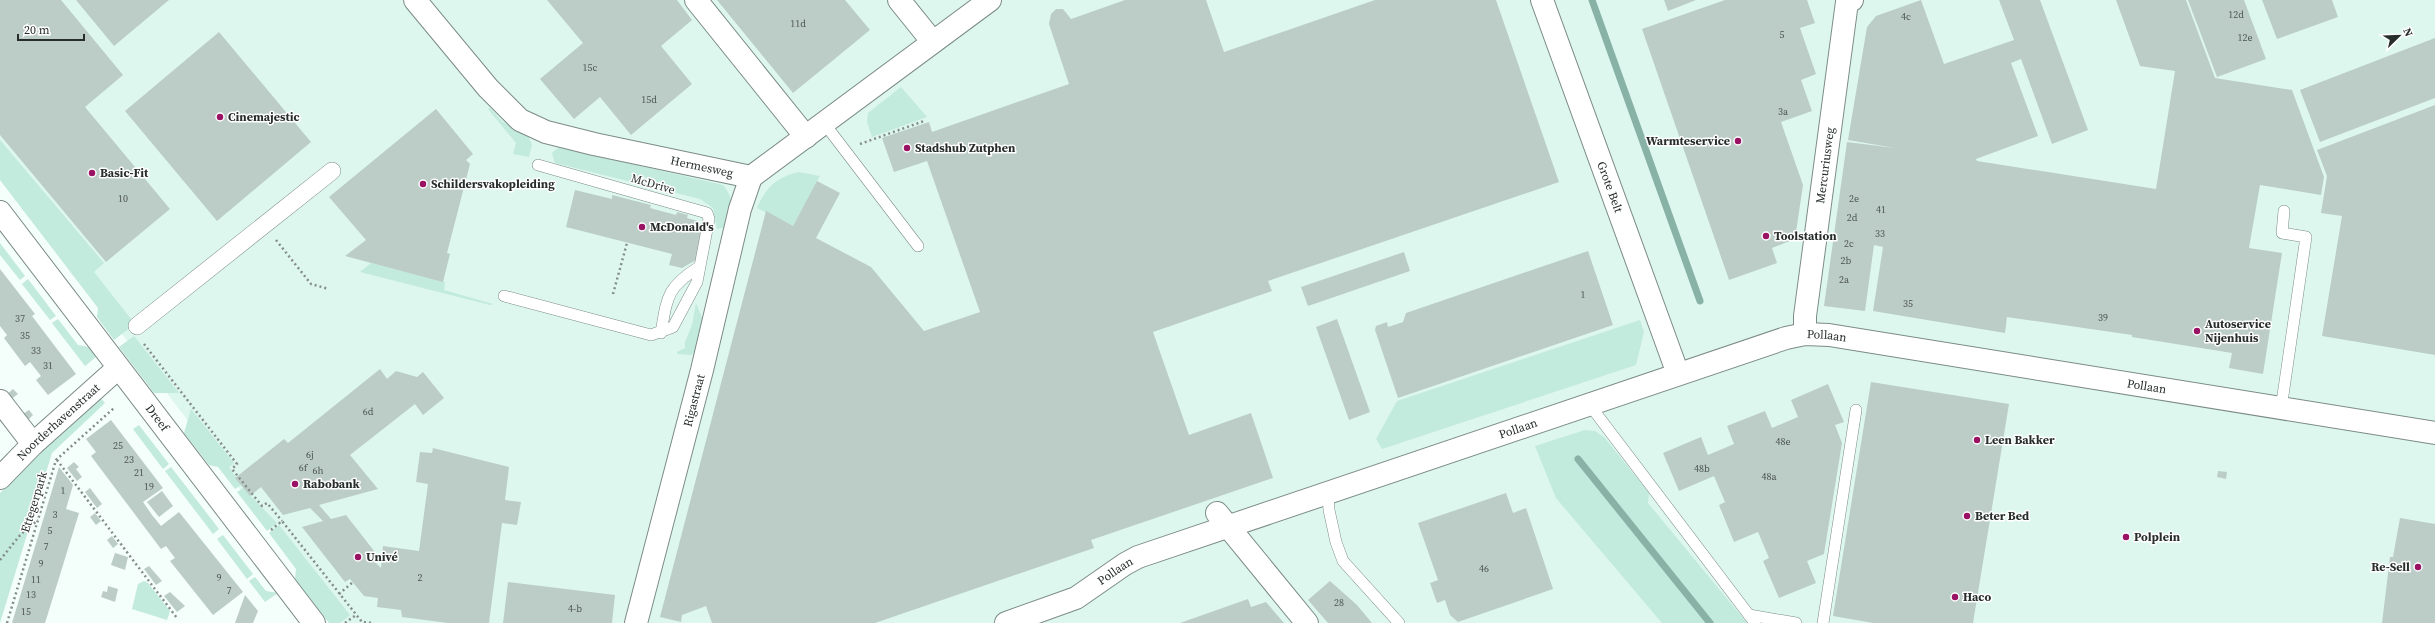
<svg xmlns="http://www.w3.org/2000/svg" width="2435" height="623" viewBox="0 0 2435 623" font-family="'Source Serif 4',serif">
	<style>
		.built { fill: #ddf7ef }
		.green { fill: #c2eadd }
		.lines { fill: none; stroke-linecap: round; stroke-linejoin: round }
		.stream { stroke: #88b2a5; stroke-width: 7 }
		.building { fill: #bccdc8 }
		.service-casing { stroke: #7c8b86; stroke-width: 12 }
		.pedestrian-casing { stroke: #7c8b86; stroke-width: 18 }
		.minor-casing { stroke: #7c8b86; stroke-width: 24 }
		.path { stroke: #858d8b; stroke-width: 2.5; stroke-dasharray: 2 3; stroke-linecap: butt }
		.service { stroke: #fff; stroke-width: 11 }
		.pedestrian { stroke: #fff; stroke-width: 17 }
		.minor { stroke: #fff; stroke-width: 22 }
		.poi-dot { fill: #9a1264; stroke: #fff; stroke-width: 1.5 }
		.labels { text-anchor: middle; stroke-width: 3; stroke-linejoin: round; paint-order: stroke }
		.number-label { font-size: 10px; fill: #4c5552 }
		.poi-label { font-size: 12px; font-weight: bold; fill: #262d2b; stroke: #fff; text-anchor: start }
		.street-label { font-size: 12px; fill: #262d2b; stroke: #fff }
	</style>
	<rect width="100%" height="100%" fill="#f4fefb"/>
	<!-- built -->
	<polygon class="built" points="0,0 2435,0 2435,623 342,623 0,174"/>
	<!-- green -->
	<g class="green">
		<polygon points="901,87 927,117 872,137 867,122 868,113"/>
		<polygon points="490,108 503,122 529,138 532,145 529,157 513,154 516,143 488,109"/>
		<polygon points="0,140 104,263 94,272 135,324 114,340 97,317 98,308 0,180"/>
		<path d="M559,147L723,185C735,200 733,211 726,227L717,229L713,208L700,199L555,163L552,153Z"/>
		<path d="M799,172L820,176L793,226L757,208C765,188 778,176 799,172Z"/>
		<polygon points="0,243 25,276 20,280 0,255"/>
		<polygon points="371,263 445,282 444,290 493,304 490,305 360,272"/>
		<polygon points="28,279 56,316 50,320 22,284"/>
		<polygon points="696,303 703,320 696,351 691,355 677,354 677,352 685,348 685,342 692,325"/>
		<polygon points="58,319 78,345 89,347 96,357 85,366 52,323"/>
		<polygon points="1640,320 1644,332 1636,365 1382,449 1376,439 1397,401"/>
		<polygon points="134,336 179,393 154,393 119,347"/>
		<polygon points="99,396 105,403 52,453 0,623 0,493"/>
		<polygon points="191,409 234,463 229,467 241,485 235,489 218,467 209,465 184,433"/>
		<polygon points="139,425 169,464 163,469 133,429"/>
		<polygon points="1585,430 1595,431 1604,437 1649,493 1648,503 1747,623 1662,623 1556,498 1535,446"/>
		<polygon points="171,467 219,529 213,534 165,471"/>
		<polygon points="243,488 277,523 267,531 237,492"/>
		<polygon points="279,525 350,615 340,623 329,623 295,579 296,569 269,533"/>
		<polygon points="223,535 253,574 247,579 217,539"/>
		<polygon points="255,577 266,591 278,593 265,602 249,581"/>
		<polygon points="144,581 148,583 170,611 167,620 132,609 138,584"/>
	</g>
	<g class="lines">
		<!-- stream -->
		<g class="stream">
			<polyline points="1592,0 1700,301"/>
			<polyline points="1578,459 1710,623"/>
		</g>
	</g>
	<!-- building -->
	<g class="building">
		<polygon points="0,0 61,0 123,75 85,107 170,209 106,262 0,135"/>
		<polygon points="76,0 169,0 114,46"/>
		<polygon points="547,0 677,0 692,20 661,46 692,84 631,135 600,97 574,119 540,79 583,43"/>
		<polygon points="717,0 845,0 870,30 793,93"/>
		<polygon points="1125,0 1206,0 1224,52 1375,0 1496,0 1559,182 1268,281 1272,291 1153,332 1189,435 1251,413 1273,478 1091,540 1094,548 875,623 712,623 706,606 682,615 681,622 660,617 766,211 793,226 817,181 840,193 816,238 871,267 924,331 980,312 927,161 894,172 882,138 929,122 932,132 1069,84 1049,24 1051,14 1056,9 1063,9 1071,19"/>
		<polygon points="1664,0 1696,0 1668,11"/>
		<polygon points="1725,0 1807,0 1815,23 1800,28 1816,74 1801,80 1812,111 1781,122 1803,185 1795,239 1772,248 1777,263 1729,280 1642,29"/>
		<polygon points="1921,0 1944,64 2014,40 1999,0 2040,0 2088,130 2052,144 2021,59 2011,63 2038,136 1976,159 1977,161 2156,189 2175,71 2140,66 2116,0 2186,0 2215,78 2292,90 2324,177 2321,195 2260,185 2249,248 2282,253 2263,374 2229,368 2232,353 2132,337 2132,335 2007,317 2005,333 1873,311 1883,247 1874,245 1865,311 1824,306 1847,142 1895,148 1848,140 1867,27 1876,16"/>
		<polygon points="2188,0 2244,0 2266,59 2217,77"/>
		<polygon points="2262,0 2332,0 2338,17 2277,39"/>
		<polygon points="219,32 311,142 217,221 125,111"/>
		<polygon points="2435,38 2435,98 2320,142 2300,90"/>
		<polygon points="2435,105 2435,355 2322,336 2342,216 2321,213 2327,176 2317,150"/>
		<polygon points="436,109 473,154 466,160 470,164 447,253 450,254 443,282 345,256 366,240 329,197"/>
		<polygon points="575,190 612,199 612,195 651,205 650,208 676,215 677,212 688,215 687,218 698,221 696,230 703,232 696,260 682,268 669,265 672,254 566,227"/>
		<polygon points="1588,251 1613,325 1398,398 1375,330 1376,326 1387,322 1388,327 1403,322 1406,313"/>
		<polygon points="1404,252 1410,271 1308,306 1301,287"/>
		<polygon points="0,269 35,314 32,316 76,374 48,395 36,380 41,376 30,362 25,366 4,338 7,335 0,326"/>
		<polygon points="1337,319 1370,412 1349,420 1316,327"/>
		<polygon points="380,369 387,379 396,371 417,377 423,372 444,398 423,415 415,404 350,455 378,489 319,505 331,519 346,515 378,556 373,560 381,568 383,546 419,551 428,484 416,482 420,452 432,453 433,448 509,467 505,500 521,502 517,525 502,523 489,623 448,623 402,617 401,610 377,607 378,598 364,596 350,579 345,582 302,527 323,521 310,508 283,515 261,487 250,496 235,478 284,439 288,443"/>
		<polygon points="1871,382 2009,404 1973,623 1873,623 1833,616"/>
		<polygon points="1828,384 1844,422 1835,425 1842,443 1824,554 1807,561 1816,583 1779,598 1763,561 1769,558 1758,532 1734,542 1719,505 1725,502 1714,476 1679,491 1663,453 1701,437 1708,455 1734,444 1727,426 1765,411 1772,428 1798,417 1791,400"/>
		<polygon points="13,389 18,394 10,400 6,395"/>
		<polygon points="29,410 33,415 26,422 21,415"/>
		<polygon points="111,420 163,488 143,502 152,515 161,526 179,512 243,592 213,615 170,561 175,558 166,546 161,549 91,456 96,452 86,439"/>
		<polygon points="74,462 79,467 76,469 82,477 77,481 67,468"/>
		<polygon points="59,467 73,485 66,509 79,513 59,578 45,623 12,623"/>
		<polygon points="2218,471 2227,472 2226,479 2217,477"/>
		<polygon points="90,488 102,504 97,508 85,492"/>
		<polygon points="162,491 173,506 159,517 147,502"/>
		<polygon points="1506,493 1513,513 1526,508 1553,589 1458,622 1450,615 1445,600 1437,603 1430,583 1438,580 1418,523"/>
		<polygon points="95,513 101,521 96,525 90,517"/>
		<polygon points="2400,518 2435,524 2435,623 2382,623 2390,557 2393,557"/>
		<polygon points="112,536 118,544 113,548 107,540"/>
		<polygon points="115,553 128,557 125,570 111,565"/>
		<polygon points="149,566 162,581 156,585 144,569"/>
		<polygon points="1330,581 1357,605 1372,623 1328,623 1308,600"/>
		<polygon points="508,582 615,595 612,623 503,623"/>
		<polygon points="108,586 118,589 115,602 101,597 103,591 107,592"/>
		<polygon points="170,592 185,606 177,612 164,596"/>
		<polygon points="245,595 258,611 253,623 235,623"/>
		<polygon points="1248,599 1251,607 1266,602 1284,623 1180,623"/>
	</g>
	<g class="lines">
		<defs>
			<g id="service">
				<polyline points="824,123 918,246"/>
				<polyline points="504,296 651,335 673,327 697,282 709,219 707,213 538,165"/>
				<path d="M661,333C667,297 667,287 699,267"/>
				<polyline points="1589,404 1755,623"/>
				<polyline points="2281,409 2306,237 2282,233 2284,211"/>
				<polyline points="1328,493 1329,510 1336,542 1343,561 1399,623"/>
				<polyline points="1749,615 1796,623"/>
				<polyline points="1823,623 1856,410"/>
			</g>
			<polyline id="pedestrian" points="137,326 332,171"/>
			<g id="minor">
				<path id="s1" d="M415,0L488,88L520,120L546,132L594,144L751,177L990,0"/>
				<polyline points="696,0 806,137"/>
				<polyline points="899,0 932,41"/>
				<path id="s2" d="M1542,0L1678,374"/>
				<path id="s3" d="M0,212L314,623"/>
				<path id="s4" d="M1805,334V316L1847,2L1852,0"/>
				<polyline points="0,401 33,444"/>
				<path id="s5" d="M0,478L33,444L118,368"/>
				<polyline points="1217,513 1307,623"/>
				<path id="s6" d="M636,623L702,370L740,209L751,177"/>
				<path id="s7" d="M1006,623L1076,598L1125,564L1138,557L1786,338L1805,334L1829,335L2435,433"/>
			</g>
		</defs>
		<!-- service casing -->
		<use href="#service" class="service-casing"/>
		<!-- pedestrian casing -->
		<use href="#pedestrian" class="pedestrian-casing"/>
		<!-- minor casing -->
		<use href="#minor" class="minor-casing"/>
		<!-- path -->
		<g class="path">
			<polyline points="860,144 924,121"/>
			<polyline points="276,240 311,284 329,289"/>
			<polyline points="613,294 627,243"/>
			<polyline points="144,344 237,464 232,469 262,506 267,503 282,521"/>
			<polyline points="57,460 177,618"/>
			<polyline points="271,530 282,521 362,622 373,623"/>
			<polyline points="0,560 21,534 38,520"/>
			<polyline points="339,594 353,582"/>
			<polyline points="7,623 56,460 114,408"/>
			<polyline points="345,623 356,615"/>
		</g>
		<!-- service -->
		<use href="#service" class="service"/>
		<!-- pedestrian -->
		<use href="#pedestrian" class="pedestrian"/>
		<!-- minor -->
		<use href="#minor" class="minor"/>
	</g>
	<!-- markers -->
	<g class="poi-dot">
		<circle cx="220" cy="117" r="4"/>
		<circle cx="1738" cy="141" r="4"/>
		<circle cx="907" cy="148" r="4"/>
		<circle cx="92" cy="173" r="4"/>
		<circle cx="423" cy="184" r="4"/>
		<circle cx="642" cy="227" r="4"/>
		<circle cx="1766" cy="236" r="4"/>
		<circle cx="2197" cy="331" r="4"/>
		<circle cx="1977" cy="440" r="4"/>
		<circle cx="295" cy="484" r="4"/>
		<circle cx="1967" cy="516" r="4"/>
		<circle cx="2126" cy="537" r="4"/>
		<circle cx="358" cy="557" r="4"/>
		<circle cx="2418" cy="567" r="4"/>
		<circle cx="1955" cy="597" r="4"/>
	</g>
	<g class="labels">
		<!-- number labels -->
		<g class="number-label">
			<text x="2236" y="18">12d</text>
			<text x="1906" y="20">4c</text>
			<text x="798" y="27">11d</text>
			<text x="1782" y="38">5</text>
			<text x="2245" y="41">12e</text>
			<text x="590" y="71">15c</text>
			<text x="649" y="103">15d</text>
			<text x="1783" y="115">3a</text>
			<text x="123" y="202">10</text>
			<text x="1854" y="202">2e</text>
			<text x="1881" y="213">41</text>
			<text x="1852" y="221">2d</text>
			<text x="1880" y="237">33</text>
			<text x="1849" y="247">2c</text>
			<text x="1846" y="264">2b</text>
			<text x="1844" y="283">2a</text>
			<text x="1583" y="298">1</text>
			<text x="1908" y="307">35</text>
			<text x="2103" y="321">39</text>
			<text x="20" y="322">37</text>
			<text x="25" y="339">35</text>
			<text x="36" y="354">33</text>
			<text x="48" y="369">31</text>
			<text x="368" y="415">6d</text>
			<text x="1783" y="445">48e</text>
			<text x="118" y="449">25</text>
			<text x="310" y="458">6j</text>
			<text x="129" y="463">23</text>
			<text x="303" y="471">6f</text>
			<text x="1702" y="472">48b</text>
			<text x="318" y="474">6h</text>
			<text x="139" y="476">21</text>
			<text x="1769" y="480">48a</text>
			<text x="149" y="490">19</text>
			<text x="63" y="494">1</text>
			<text x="55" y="518">3</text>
			<text x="50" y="534">5</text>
			<text x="46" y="550">7</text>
			<text x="41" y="567">9</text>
			<text x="1484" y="572">46</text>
			<text x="219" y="581">9</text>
			<text x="420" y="581">2</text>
			<text x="36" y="583">11</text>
			<text x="229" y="594">7</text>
			<text x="31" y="598">13</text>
			<text x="1339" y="606">28</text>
			<text x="575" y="612">4-b</text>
			<text x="26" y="615">15</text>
		</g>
		<!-- poi labels -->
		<g class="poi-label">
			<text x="228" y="121">Cinemajestic</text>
			<text x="1730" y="145" text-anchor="end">Warmteservice</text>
			<text x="915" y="152">Stadshub Zutphen</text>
			<text x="100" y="177">Basic-Fit</text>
			<text x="431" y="188">Schildersvakopleiding</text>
			<text x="650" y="231">McDonald's</text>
			<text x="1774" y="240">Toolstation</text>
			<text x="2205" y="328">Autoservice<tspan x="2205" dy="14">Nijenhuis</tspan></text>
			<text x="1985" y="444">Leen Bakker</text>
			<text x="303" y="488">Rabobank</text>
			<text x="1975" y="520">Beter Bed</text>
			<text x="2134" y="541">Polplein</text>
			<text x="366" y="561">Univé</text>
			<text x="2410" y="571" text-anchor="end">Re-Sell</text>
			<text x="1963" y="601">Haco</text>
		</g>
		<!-- street labels -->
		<g class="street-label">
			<text dy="4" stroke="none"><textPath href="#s4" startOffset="170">Mercuriusweg</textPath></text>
			<text dy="4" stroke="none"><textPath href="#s1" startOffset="348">Hermesweg</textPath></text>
			<text transform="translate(653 184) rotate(16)" y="4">McDrive</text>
			<text dy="4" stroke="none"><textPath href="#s2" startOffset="199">Grote Belt</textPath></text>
			<text dy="4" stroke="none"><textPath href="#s7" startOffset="874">Pollaan</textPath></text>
			<text dy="4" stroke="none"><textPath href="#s7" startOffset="1198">Pollaan</textPath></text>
			<text dy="4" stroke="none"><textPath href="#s6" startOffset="230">Rigastraat</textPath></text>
			<text dy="4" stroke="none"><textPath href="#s3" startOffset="259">Dreef</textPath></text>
			<text dy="4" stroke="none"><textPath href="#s5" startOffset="81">Noorderhavenstraat</textPath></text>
			<text dy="4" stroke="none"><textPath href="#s7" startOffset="550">Pollaan</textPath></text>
			<text transform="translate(34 502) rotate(-73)" y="4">Ettegerpark</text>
			<text dy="4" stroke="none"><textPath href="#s7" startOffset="122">Pollaan</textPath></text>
		</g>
	</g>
	<!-- north arrow -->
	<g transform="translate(2399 36) rotate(67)" stroke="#ffffff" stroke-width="3" paint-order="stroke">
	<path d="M0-3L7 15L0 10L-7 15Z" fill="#262d2b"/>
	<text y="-6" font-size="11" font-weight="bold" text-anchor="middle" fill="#262d2b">N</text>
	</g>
	<!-- scale -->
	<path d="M18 34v6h66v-6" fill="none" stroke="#262d2b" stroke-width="2"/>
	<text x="24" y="34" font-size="12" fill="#262d2b" stroke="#ffffff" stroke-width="3" paint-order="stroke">20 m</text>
</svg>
